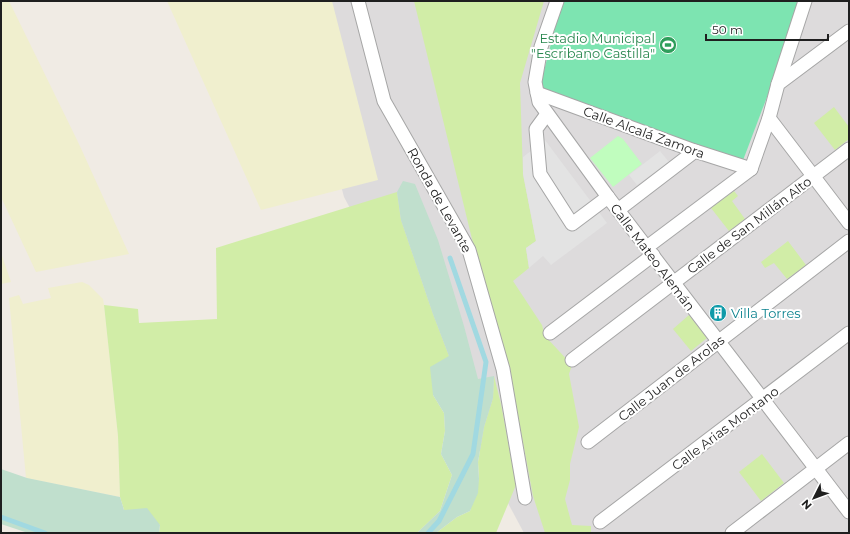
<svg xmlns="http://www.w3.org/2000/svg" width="850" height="534" viewBox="0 0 850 534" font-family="Montserrat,sans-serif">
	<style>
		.residential { fill: #dddbdc }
		.farmland { fill: #f0efce }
		.grass { fill: #d1eda7 }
		.wetland { fill: #c0dfcd }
		.park { fill: #c0fdbe }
		.pitch { fill: #7de4b1 }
		.parking { fill: #e3e3e3 }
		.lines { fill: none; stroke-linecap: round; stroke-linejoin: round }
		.stream { stroke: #a1d9e1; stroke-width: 5 }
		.street-casing { stroke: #a6a6a6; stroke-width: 15 }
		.street { stroke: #fff; stroke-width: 13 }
		.labels { text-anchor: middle; stroke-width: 4; stroke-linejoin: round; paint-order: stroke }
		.leisure-label { font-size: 13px; fill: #27864d; stroke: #fff; text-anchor: end }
		.street-label { font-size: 13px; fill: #1f1f1f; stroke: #fff }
		.culture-label { font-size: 13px; fill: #0d838f; stroke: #fff; text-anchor: start }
	</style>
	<rect width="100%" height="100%" fill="#f0ebe4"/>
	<!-- residential -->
	<polygon class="residential" points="292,1 849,1 849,533 524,533 344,197"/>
	<!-- farmland -->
	<g class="farmland">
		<polygon points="1,1 9,1 79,144 129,254 36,272 1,197"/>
		<polygon points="167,1 332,1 378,180 261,210"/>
		<polygon points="1,253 11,282 1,284"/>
		<polygon points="82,282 89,285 103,299 104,305 118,436 120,497 26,478 9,298 19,295 23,304 51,298 48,288"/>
	</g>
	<!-- grass -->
	<g class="grass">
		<polygon points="414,1 544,1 520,83 523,174 536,241 526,248 529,268 513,281 542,325 545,336 572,365 569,374 579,427 570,464 570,480 565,499 572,525 591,526 591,533 545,533 533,496 510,373 472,239"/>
		<polygon points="834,107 849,127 849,139 835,150 814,123"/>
		<polygon points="734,191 738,196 732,201 745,219 729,231 711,208"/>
		<polygon points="397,192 401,220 433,314 449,356 433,395 444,413 445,431 441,454 452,475 440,511 417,533 159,533 160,525 124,510 120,497 118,436 104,305 138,309 139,323 217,319 216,248"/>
		<polygon points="788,241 806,265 787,279 774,263 765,268 761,262"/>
		<polygon points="689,315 707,338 691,351 673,329"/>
		<polygon points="494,376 501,404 516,485 496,533 436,533 457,517 470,511 479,479 478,462 484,427 493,398"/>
		<polygon points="762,454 784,483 761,501 739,472"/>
	</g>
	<!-- wetland -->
	<g class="wetland">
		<polygon points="403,181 415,184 438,240 464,326 478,379 494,376 493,398 484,427 478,462 479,479 478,493 470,511 457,517 436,533 417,533 440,511 452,475 441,454 445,431 444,413 433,395 430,367 449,356 433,314 401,220 397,192"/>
		<polygon points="1,469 27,478 120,497 124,510 147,508 160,525 159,533 28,533 1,524"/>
	</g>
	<!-- park -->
	<polygon class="park" points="618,136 623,139 642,164 613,187 590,158"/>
	<!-- pitch -->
	<polygon class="pitch" points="562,1 800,1 770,89 742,163 539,90"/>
	<!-- parking -->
	<g class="parking">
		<polygon points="545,140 607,223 551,265 543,256 529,268 526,248 536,241 523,174 523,157"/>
		<polygon points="660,151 669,162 637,185 629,175"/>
	</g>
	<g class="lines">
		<!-- stream -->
		<g class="stream">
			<polyline points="1,517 45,533"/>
			<polyline points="428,533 439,521 473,454 486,362 450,258"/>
		</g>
		<defs>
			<g id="street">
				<polyline points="358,1 384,101 469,250 503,369 525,498"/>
				<polyline points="557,1 541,47 535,82 539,102 608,197 849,512"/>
				<polyline points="778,84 805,1"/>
				<polyline points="537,93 695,151 751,169"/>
				<polyline points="547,114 536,129 540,174 572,224 608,197"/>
				<polyline points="769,118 849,223"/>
				<polyline points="751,169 769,118 778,84 849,31"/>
				<polyline points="618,210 695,151"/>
				<polyline points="647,247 751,169"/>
				<polyline points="550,333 653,255"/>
				<polyline points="572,360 849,149"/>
				<polyline points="588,442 849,241"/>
				<polyline points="600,522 849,333"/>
				<polyline points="732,533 849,443"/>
			</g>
		</defs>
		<!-- street casing -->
		<use href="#street" class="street-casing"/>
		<!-- street -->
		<use href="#street" class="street"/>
	</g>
	<!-- icons -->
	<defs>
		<symbol id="stadium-disc" viewBox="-11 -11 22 22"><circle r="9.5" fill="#2e9e5b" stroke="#fff"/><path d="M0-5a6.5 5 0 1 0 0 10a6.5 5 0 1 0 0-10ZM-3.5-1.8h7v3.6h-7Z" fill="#fff"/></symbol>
		<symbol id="building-disc" viewBox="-11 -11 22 22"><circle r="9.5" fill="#0f9aa8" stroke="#fff"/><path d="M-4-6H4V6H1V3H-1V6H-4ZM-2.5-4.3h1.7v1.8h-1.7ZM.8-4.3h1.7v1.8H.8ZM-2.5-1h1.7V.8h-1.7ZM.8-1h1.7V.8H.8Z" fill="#fff"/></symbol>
	</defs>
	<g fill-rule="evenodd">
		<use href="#stadium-disc" x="658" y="35" width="20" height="20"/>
		<use href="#building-disc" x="708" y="303" width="20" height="20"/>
	</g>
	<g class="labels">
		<!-- leisure labels -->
		<g class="leisure-label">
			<text x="655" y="43">Estadio Municipal<tspan x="655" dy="15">"Escribano Castilla"</tspan></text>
		</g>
		<!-- street labels -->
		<g class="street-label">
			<text transform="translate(644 132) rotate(20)" y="5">Calle Alcalá Zamora</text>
			<text transform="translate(440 200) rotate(61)" y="5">Ronda de Levante</text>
			<text transform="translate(749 225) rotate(-37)" y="5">Calle de San Millán Alto</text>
			<text transform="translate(653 257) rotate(53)" y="5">Calle Mateo Alemán</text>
			<text transform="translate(671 378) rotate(-38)" y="5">Calle Juan de Arolas</text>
			<text transform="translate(725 428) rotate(-37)" y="5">Calle Arias Montano</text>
		</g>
		<!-- culture labels -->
		<g class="culture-label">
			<text x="731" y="318">Villa Torres</text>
		</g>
	</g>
	<!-- border -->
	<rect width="850" height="534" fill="none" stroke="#1f1f1f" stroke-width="4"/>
	<!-- north arrow -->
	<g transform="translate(814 498) rotate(228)" stroke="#ffffff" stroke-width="3" paint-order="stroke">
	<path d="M0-3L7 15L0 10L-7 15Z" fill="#1f1f1f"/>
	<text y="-6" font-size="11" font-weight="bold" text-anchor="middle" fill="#1f1f1f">N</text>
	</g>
	<!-- scale -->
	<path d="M706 34v6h122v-6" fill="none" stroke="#1f1f1f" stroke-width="2"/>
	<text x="712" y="34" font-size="12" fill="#1f1f1f" stroke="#ffffff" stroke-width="3" paint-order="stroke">50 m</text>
</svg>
